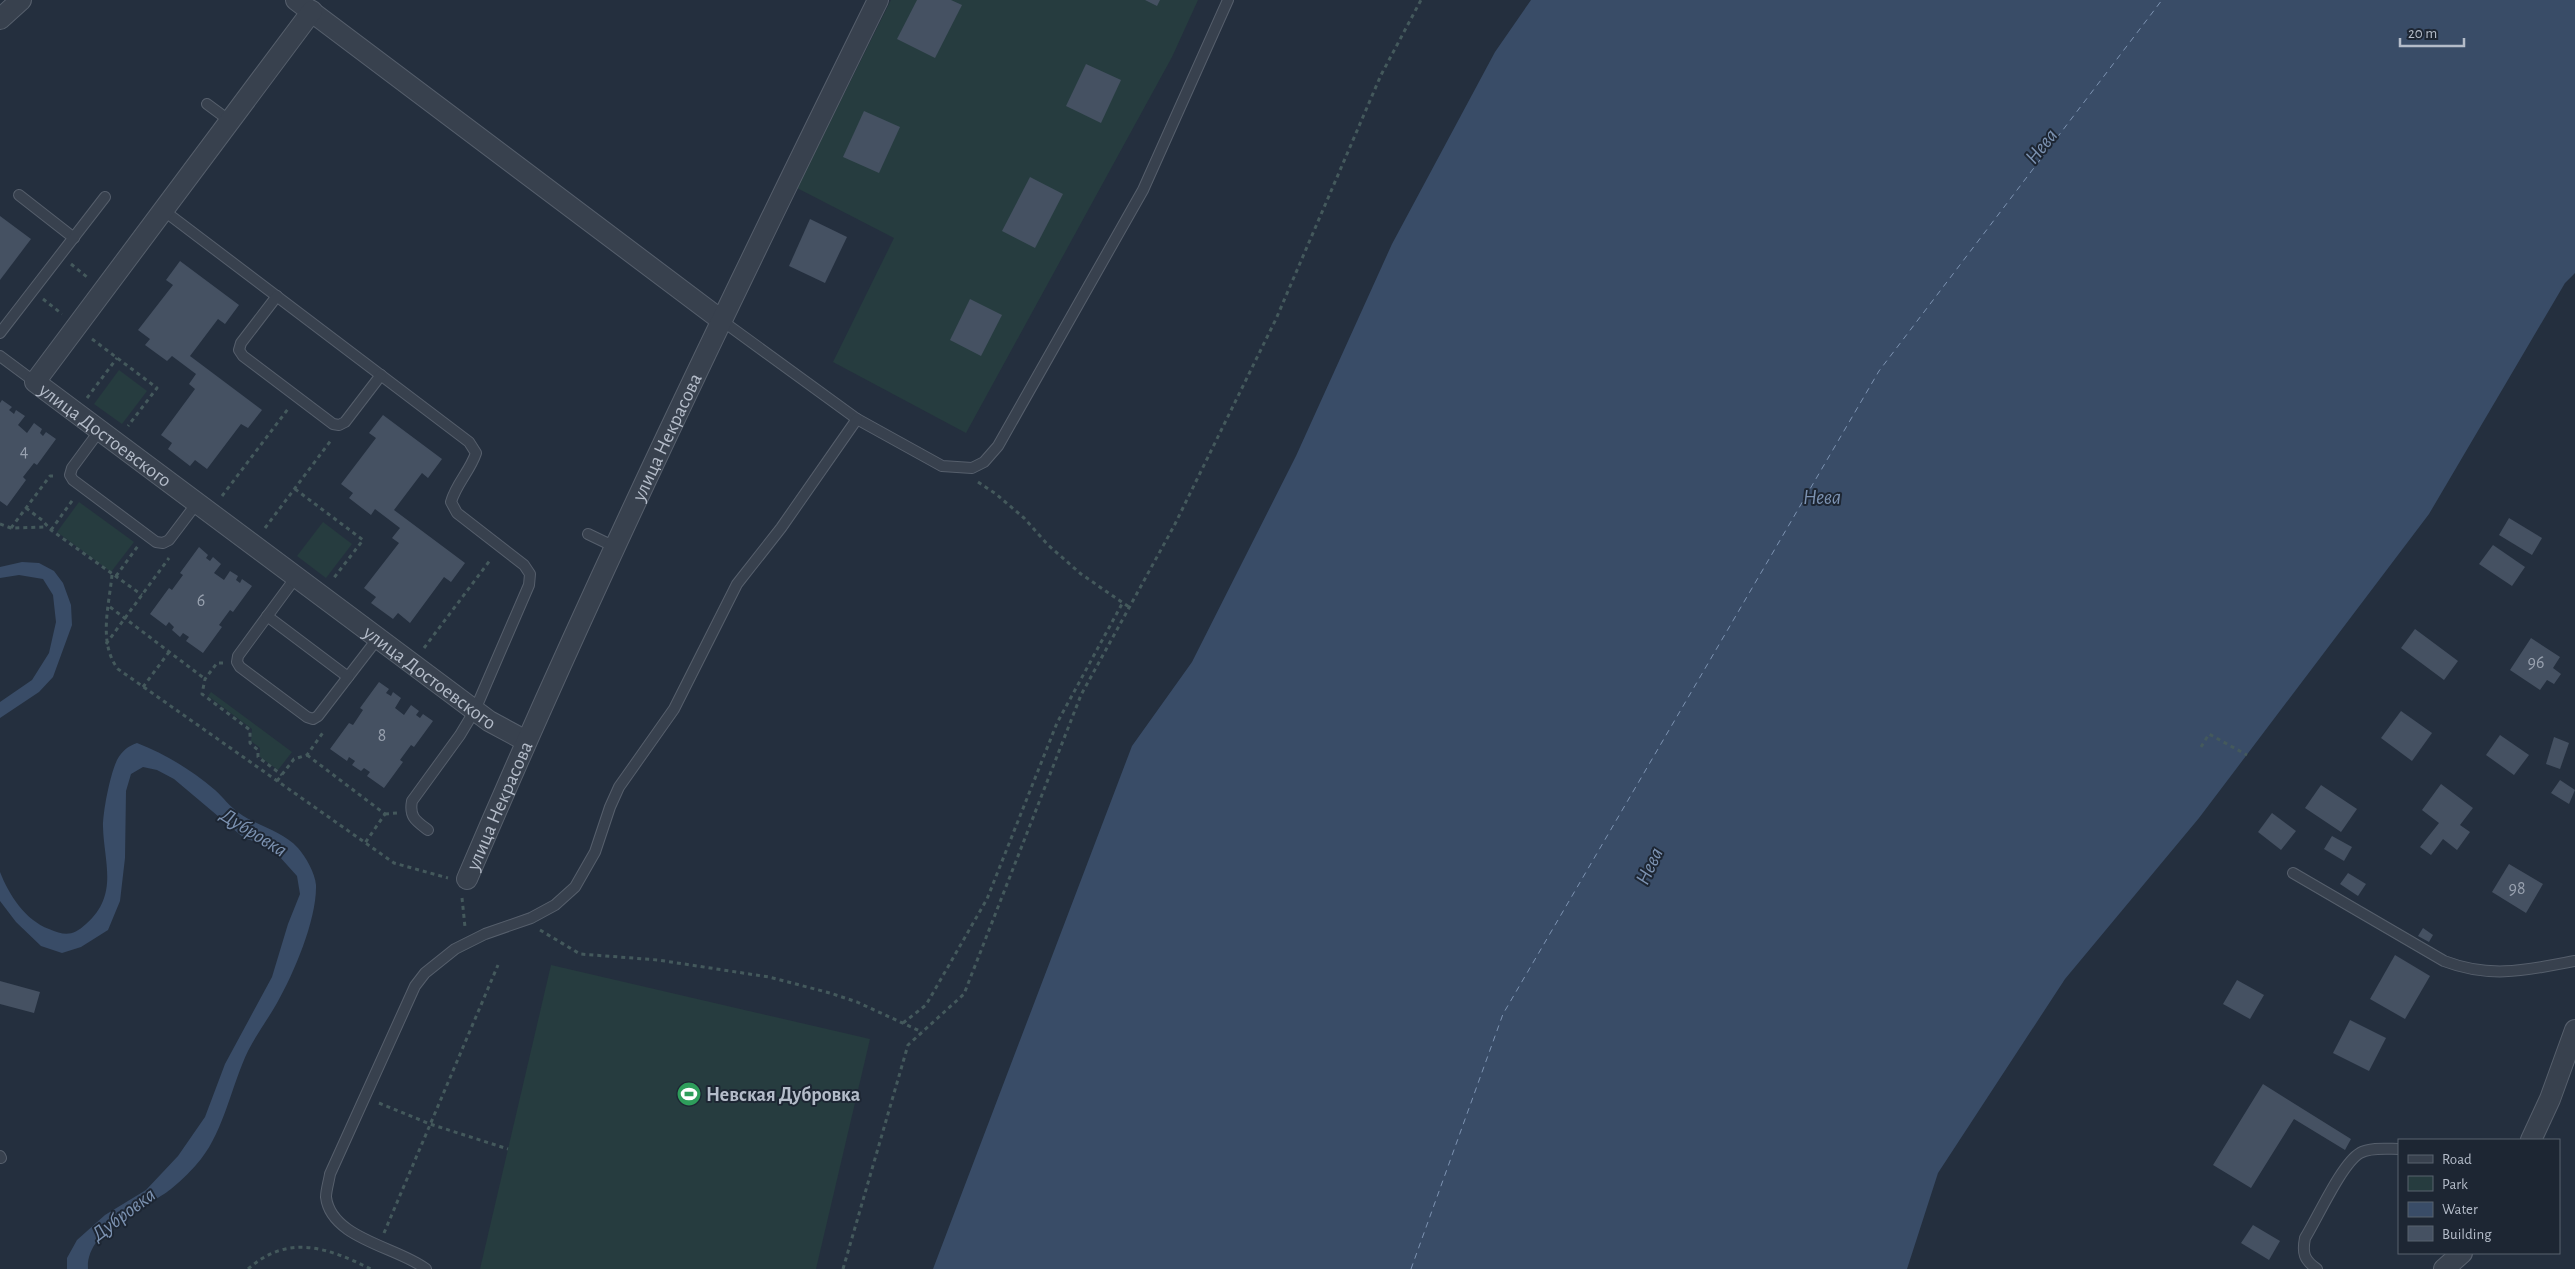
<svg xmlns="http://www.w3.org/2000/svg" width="2575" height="1269" viewBox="0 0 2575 1269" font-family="'Alegreya Sans',sans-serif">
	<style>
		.green { fill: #263c3f }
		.water { fill: #394c67 }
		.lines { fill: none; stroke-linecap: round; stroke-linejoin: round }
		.ferry { stroke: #7c92b1; stroke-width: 1; stroke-dasharray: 6 5; stroke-linecap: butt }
		.building { fill: #455162 }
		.lane-casing { stroke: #565f6c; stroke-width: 12 }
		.street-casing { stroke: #565f6c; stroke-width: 22 }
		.path { stroke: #44595c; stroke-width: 3; stroke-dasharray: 4 4; stroke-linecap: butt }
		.lane { stroke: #38414e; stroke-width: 10 }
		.street { stroke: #38414e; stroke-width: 20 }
		.labels { text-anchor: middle; stroke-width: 4; stroke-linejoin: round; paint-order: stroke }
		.number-label { font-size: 18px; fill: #98a1af }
		.street-label { font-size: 20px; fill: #b4bcc9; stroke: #1d2633 }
		.poi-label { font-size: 20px; font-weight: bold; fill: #b4bcc9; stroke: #1d2633; text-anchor: start }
		.water-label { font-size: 21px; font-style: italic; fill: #7c92b1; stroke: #1d2633 }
	</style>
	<rect width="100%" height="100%" fill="#242f3e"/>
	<!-- green -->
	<g class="green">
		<polygon points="891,0 1198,0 1172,57 966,433 833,362 894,238 797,188"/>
		<polygon points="119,370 147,391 122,424 94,404"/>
		<polygon points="79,502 134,542 111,572 57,532"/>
		<polygon points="323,522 352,544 326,578 297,556"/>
		<polygon points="211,692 292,752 278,770 260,757 260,748 251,741 252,729 208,696"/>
		<polygon points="551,965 870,1039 816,1269 480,1269"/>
	</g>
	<!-- water -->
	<g class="water">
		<polygon points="1531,0 2575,0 2575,273 2565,283 2429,514 2199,818 2065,979 1938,1173 1907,1269 933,1269 1132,746 1192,662 1296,456 1392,244 1495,52"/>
		<polygon points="22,562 39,563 54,571 63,583 71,605 72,625 53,677 39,692 0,718 0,702 32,680 49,653 56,622 53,595 43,579 19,575 0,578 0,567"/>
		<path d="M137,743C167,755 190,769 215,790C223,797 230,807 239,813C257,826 283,831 298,848C306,857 315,873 316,885C317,919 294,973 277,1003C268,1019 256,1035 248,1051C232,1084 224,1130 201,1159C193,1169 182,1180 171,1189C146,1209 86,1228 88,1269H67V1258L77,1240L105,1215L146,1190L178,1156L205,1117L225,1064L272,977L288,924L300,894L297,876L279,856L259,843L244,838L174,779L157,770L143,767L131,774L126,791L125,858L120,901L108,930L81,947L62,953L41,946L16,922L0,901V872C9,895 25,920 49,929C65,936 73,936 86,924C119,895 104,863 103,827C103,811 110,775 117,760C122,751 128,746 137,743Z"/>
	</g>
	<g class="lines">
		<!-- ferry -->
		<polyline class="ferry" points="1411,1269 1503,1014 1879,371 2162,0"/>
	</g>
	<!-- building -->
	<g class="building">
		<polygon points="917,0 951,0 962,5 935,58 897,39"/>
		<polygon points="1145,0 1160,0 1157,6"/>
		<polygon points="1086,64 1121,80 1101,123 1066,106"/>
		<polygon points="864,111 900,127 879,173 843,157"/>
		<polygon points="1030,177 1063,194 1035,248 1002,231"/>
		<polygon points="0,216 31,239 0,280"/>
		<polygon points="810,219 847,237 825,283 789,266"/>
		<polygon points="180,261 239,305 225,324 218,319 190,356 262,410 248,428 241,424 207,469 195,460 190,466 168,449 172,443 161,435 195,389 189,384 196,374 172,356 167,361 145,345 150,339 138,330 173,285 166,280"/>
		<polygon points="970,299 1002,315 981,356 950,340"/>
		<polygon points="2,400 12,407 9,410 14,414 16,410 25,416 18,425 27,433 34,423 42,429 40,433 43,436 46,432 56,439 37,465 34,463 23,477 26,480 7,506 0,501 0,403"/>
		<polygon points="383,415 442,459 428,478 422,473 394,510 465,563 451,582 444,577 410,623 398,613 393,619 371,603 376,597 364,588 399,543 392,538 400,528 375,509 371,515 349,498 353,493 341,484 376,438 369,433"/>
		<polygon points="2509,518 2542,538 2532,555 2499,535"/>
		<polygon points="2493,545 2525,567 2512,586 2479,564"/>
		<polygon points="199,547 208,555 206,558 210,561 213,557 221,564 214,573 224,580 230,571 238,576 236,580 240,583 242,579 252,586 233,612 230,610 219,625 222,627 203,653 186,641 189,637 183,633 180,637 172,630 174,627 169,622 166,626 150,614 169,588 172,590 183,575 180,573"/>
		<polygon points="2415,629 2458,661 2444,680 2401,648"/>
		<polygon points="2531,638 2560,657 2553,668 2561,674 2554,684 2547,680 2540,690 2510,670"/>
		<polygon points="379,682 389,689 386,693 391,696 393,692 401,698 395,708 404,715 411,705 419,711 416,715 420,718 423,714 433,721 414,747 411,745 400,760 403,762 384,788 367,776 370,772 364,768 361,771 352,765 355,761 349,757 347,761 330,749 349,723 353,725 363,710 360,708"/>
		<polygon points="2401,711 2432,733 2412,761 2381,738"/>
		<polygon points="2500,735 2529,755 2514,775 2486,755"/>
		<polygon points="2554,737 2569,743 2560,769 2546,764"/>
		<polygon points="2560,780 2575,790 2569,804 2551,793"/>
		<polygon points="2441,784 2473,808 2460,825 2470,832 2457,850 2443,839 2431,855 2420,847 2439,823 2422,810"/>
		<polygon points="2321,785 2357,809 2341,832 2305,808"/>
		<polygon points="2272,813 2296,831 2281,850 2258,832"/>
		<polygon points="2332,836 2352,847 2344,861 2324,849"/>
		<polygon points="2509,864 2543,884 2526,913 2492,892"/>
		<polygon points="2348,873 2366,884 2358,896 2340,884"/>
		<polygon points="2423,928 2433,935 2429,942 2418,936"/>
		<polygon points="2395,955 2430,976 2405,1019 2370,999"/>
		<polygon points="2237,980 2264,995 2250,1019 2223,1004"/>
		<polygon points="0,981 40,992 34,1013 0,1004"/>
		<polygon points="2350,1020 2386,1038 2369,1071 2333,1053"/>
		<polygon points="2263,1084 2351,1139 2345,1150 2294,1119 2251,1188 2213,1165"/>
		<polygon points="2253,1225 2280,1241 2269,1260 2241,1243"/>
	</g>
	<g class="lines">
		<defs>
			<g id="lane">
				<polyline points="207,104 230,121"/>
				<polyline points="19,195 74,238"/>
				<path d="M163,210L469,442L476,453C470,471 456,484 451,502L457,513L524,565L530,574L529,585L475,710L460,735L412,801C409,817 416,821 428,830"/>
				<polyline points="277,296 241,343 239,350 243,356 333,424 339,425 345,422 381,375"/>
				<polyline points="721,320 857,419 942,466 972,468 984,462 998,446 1143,190 1228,0"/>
				<polyline points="0,333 105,197"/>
				<polyline points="0,356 35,382"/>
				<polyline points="100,430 72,468 70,475 73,480 156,542 163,543 169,540 197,503"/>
				<polyline points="588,534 615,547"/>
				<polyline points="296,577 238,656 237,662 240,667 307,717 313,719 318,716 378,638"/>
				<polyline points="267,616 348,677"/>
				<path d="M2293,873L2444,961C2491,979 2527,970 2575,961"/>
				<polyline points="0,1156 1,1158"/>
				<path d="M426,1269C398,1247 331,1239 326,1197C326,1190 329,1181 330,1174L415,986L425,973L455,949L485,934L531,918L555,905L575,887L595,852L610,807L619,787L674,709L737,584L781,528L857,419"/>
				<path d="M2317,1269C2304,1260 2302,1253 2305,1238C2317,1219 2342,1163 2360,1153C2370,1147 2388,1149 2399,1149"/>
			</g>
			<g id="street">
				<polyline points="296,0 721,320"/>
				<path id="s1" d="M312,11L35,382L489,721L526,741"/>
				<polyline points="0,19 21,0"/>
				<path id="s2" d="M467,879C594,581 735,290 878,0"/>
				<polyline points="2531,1140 2550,1099 2575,1030"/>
				<polyline points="2444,1269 2462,1253"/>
			</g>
		</defs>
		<!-- lane casing -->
		<use href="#lane" class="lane-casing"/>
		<!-- street casing -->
		<use href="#street" class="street-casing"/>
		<!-- path -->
		<g class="path">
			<polyline points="71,264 87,277"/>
			<polyline points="43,299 62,314"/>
			<polyline points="92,339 157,388 128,426"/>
			<polyline points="87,398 117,358"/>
			<polyline points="978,482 996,494 1024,518 1048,545 1081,574 1129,607"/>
			<polyline points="295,489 363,540 333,579"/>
			<polyline points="222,496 288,409"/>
			<polyline points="26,508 42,520 51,530 142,595"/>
			<polyline points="0,524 11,528 47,527"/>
			<polyline points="11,528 50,476 56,476"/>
			<polyline points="265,528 332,439"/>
			<polyline points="51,530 74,498"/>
			<path d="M112,575C109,606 98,643 118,669L394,863L448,878"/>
			<polyline points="116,576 138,546"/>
			<polyline points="110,607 205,679"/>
			<polyline points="106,644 169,558"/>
			<polyline points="424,648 491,559"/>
			<polyline points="223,663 217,663 205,679 202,694 250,730 250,743 258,750 258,757 282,775"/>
			<polyline points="143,687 169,652"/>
			<polyline points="2201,747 2209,734 2247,755"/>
			<polyline points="307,755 385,814 365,843"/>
			<polyline points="277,781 294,759 307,755 324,731"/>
			<polyline points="385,814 397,813"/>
			<polyline points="462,898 465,927"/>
			<polyline points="540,930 580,954 658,960 769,977 830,993 857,1002 922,1032"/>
			<polyline points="903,1023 926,1005 987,899 1057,723 1123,602"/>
			<polyline points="379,1103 430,1124 508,1149"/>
			<polyline points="384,1233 498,965"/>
			<path d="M248,1269C289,1233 328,1248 371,1269"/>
			<polyline points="843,1269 908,1045 964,994 1081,695 1174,526 1276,319 1381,75 1421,0"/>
		</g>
		<!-- lane -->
		<use href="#lane" class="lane"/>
		<!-- street -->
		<use href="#street" class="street"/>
	</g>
	<!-- icons -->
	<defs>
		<symbol id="stadium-disc" viewBox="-11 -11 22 22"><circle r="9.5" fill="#2e9e5b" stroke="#1d2633"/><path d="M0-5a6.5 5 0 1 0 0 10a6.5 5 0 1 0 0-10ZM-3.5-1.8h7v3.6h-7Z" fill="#fff"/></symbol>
	</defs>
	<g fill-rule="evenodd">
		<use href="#stadium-disc" x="675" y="1080" width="28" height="28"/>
	</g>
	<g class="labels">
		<!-- number labels -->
		<g class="number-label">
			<text x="24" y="457">4</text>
			<text x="201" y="606">6</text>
			<text x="2536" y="668">96</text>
			<text x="382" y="741">8</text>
			<text x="2517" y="894">98</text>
		</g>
		<!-- street labels -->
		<g class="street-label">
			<text dy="7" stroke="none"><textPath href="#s1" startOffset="551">улица Достоевского</textPath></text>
			<text dy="7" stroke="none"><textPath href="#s2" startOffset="485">улица Некрасова</textPath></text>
			<text dy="7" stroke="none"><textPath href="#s1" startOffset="956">улица Достоевского</textPath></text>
			<text dy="7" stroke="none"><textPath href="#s2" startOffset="80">улица Некрасова</textPath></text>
		</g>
		<!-- poi labels -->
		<g class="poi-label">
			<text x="706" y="1101">Невская Дубровка</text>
		</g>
		<!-- water labels -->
		<g class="water-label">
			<text transform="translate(2041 146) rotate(-51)" y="7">Нева</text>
			<text x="1822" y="504">Нева</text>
			<text transform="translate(254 832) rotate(32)" y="7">Дубровка</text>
			<text transform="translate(1649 866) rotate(-65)" y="7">Нева</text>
			<text transform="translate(123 1214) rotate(-37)" y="7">Дубровка</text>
		</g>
	</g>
	<!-- legend -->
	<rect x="2398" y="1139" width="162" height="115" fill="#1d2633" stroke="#59626f"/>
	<rect x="2408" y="1155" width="25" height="8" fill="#38414e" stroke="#59626f"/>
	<text x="2442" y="1164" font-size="15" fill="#b4bcc9">Road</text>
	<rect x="2408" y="1176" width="25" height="15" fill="#263c3f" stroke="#59626f"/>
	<text x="2442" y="1189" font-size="15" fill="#b4bcc9">Park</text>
	<rect x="2408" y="1202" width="25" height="15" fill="#394c67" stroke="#59626f"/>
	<text x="2442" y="1214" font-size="15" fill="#b4bcc9">Water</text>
	<rect x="2408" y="1226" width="25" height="15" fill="#455162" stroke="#59626f"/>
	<text x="2442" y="1239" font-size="15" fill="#b4bcc9">Building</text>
	<!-- scale -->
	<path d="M2400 38v8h64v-8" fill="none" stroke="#b4bcc9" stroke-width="2.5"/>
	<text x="2408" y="38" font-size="15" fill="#b4bcc9" stroke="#1d2633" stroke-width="4" paint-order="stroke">20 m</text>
</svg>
